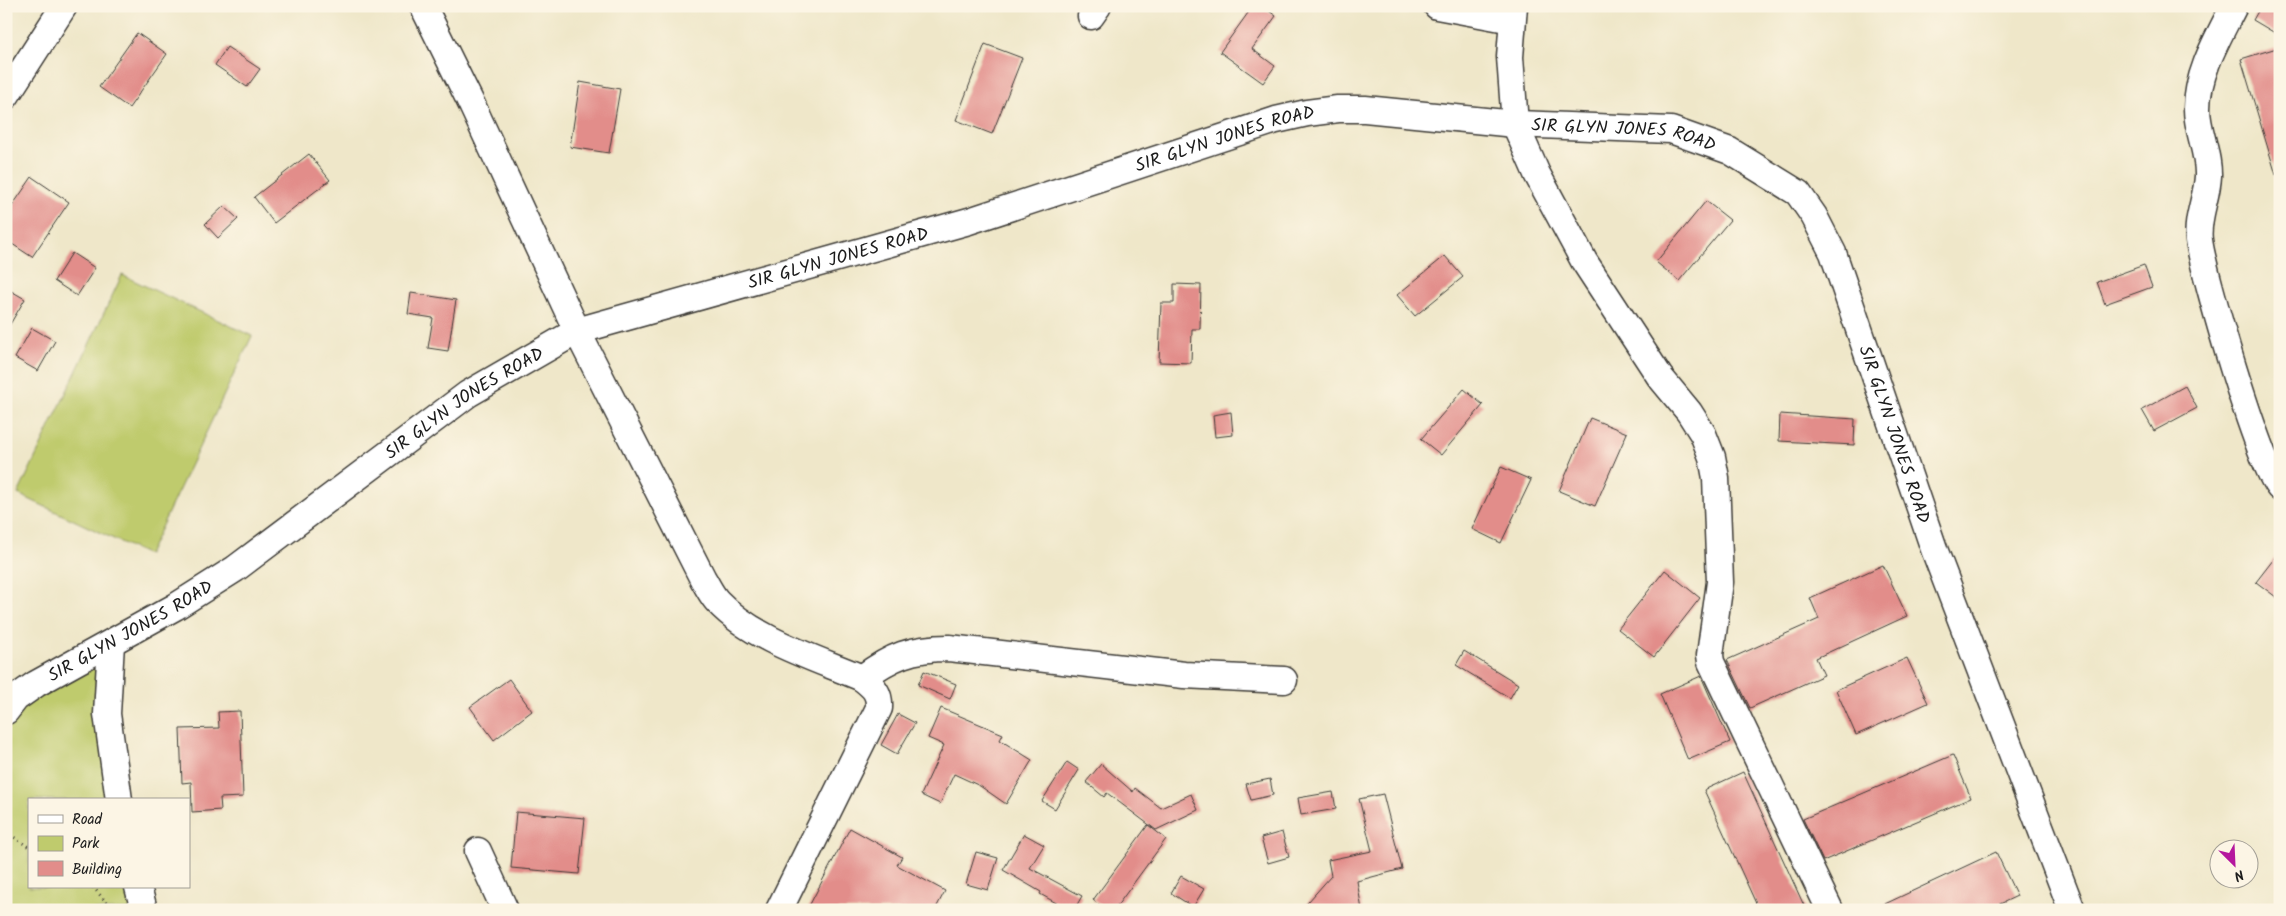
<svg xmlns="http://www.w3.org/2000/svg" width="2286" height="916" viewBox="0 0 2286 916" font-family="Kalam,sans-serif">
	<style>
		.park { fill: #bfcb6d; stroke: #6e7444 }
		.building { fill: #e28d8a }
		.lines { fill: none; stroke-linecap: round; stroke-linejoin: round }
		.minor-casing { stroke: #3c3a36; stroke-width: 29 }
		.path { stroke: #3c3a36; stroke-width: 3; stroke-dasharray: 1 4; stroke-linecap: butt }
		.minor { stroke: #fff; stroke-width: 26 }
		.labels { text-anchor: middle; stroke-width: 4.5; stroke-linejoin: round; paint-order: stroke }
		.street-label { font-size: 18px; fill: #1c1c1c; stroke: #fcf5e5 }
	</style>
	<rect width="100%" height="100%" fill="#fcf5e5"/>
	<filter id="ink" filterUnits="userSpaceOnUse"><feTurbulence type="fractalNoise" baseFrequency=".02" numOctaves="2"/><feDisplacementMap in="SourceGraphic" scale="10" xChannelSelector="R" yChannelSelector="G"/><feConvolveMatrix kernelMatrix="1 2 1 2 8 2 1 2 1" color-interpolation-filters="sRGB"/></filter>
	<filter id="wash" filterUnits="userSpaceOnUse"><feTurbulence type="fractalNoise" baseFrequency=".0096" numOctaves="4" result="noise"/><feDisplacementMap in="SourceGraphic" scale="20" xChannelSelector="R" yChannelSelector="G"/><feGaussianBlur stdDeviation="1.12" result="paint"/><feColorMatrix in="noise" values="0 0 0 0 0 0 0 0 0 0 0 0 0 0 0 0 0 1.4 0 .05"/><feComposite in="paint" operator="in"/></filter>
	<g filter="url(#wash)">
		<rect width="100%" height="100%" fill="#efe7c9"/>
		<!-- park -->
		<g class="park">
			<polygon points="122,275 252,336 148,555 18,494"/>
			<polygon points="119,643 111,722 124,800 29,800 29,887 139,887 145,910 6,910 6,720 10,714"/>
		</g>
		<g id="blocks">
			<!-- building -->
			<g class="building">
				<polygon points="1253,6 1262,6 1276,16 1252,49 1275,66 1263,83 1220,52"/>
				<polygon points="2261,6 2280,6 2280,36 2253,20"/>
				<polygon points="137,33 167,54 129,108 99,87"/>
				<polygon points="985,44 1022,58 992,134 956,120"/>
				<polygon points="227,47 260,69 247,87 215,65"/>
				<polygon points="2280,47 2280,174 2276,175 2241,59"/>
				<polygon points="580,82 620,89 609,153 570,147"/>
				<polygon points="309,154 330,180 274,223 254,197"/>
				<polygon points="32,177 69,202 32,257 6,240 6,215"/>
				<polygon points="1706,201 1730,220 1679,281 1656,262"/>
				<polygon points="224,206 238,219 218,238 205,224"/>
				<polygon points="72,253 95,268 77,296 54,281"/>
				<polygon points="1445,256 1463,277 1415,316 1397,295"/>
				<polygon points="2144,265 2152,287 2105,304 2097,282"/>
				<polygon points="1174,284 1201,285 1200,329 1192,329 1191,363 1159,362 1161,303 1174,303"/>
				<polygon points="6,288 25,299 6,331"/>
				<polygon points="411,293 456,300 448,351 428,348 433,318 408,314"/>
				<polygon points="32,328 55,341 38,371 15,358"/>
				<polygon points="2185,386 2197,408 2154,431 2142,410"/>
				<polygon points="1464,389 1483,405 1441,455 1421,439"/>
				<polygon points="1231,412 1233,435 1215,437 1213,415"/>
				<polygon points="1780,414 1855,419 1854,445 1779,441"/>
				<polygon points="1590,418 1627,433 1595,506 1559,491"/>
				<polygon points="1501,467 1531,480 1501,543 1472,529"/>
				<polygon points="2280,551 2280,600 2256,582"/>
				<polygon points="1883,565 1907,616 1816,658 1824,675 1750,708 1727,660 1819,619 1810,598"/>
				<polygon points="1665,570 1700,598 1654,657 1618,629"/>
				<polygon points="1464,651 1518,684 1510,698 1456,665"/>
				<polygon points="1907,658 1928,703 1856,735 1836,690"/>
				<polygon points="924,671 956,684 950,699 918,685"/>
				<polygon points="1701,676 1730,742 1688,760 1660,694"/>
				<polygon points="509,679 532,711 494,740 470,707"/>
				<polygon points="941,708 1003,734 1000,740 1032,760 1006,804 980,786 954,774 940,804 921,795 944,745 928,738"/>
				<polygon points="240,711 243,797 220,798 221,810 192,812 191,782 182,783 180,729 219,728 218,712"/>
				<polygon points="898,714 915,723 897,754 881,745"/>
				<polygon points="1953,755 1971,798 1823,861 1803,819"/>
				<polygon points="1067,762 1079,770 1055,809 1042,801"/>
				<polygon points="1101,764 1133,792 1135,788 1161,808 1191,794 1198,810 1156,830 1107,793 1104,797 1086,782"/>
				<polygon points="1743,772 1806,910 1759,910 1704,790"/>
				<polygon points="1270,779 1273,795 1251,800 1246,784"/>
				<polygon points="1333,792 1336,809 1301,815 1298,798"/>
				<polygon points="1383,794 1402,869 1357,881 1362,910 1301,910 1331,876 1328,860 1372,851 1359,799"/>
				<polygon points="516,812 585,818 579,874 511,868"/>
				<polygon points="1148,825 1166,839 1114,910 1106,910 1093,900"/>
				<polygon points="850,828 902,857 897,865 945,891 935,910 807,910"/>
				<polygon points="1282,832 1289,857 1268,863 1261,838"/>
				<polygon points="1024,834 1044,845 1030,868 1082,896 1074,910 1069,910 1040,894 1041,892 1003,870"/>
				<polygon points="976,852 998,858 988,890 966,884"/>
				<polygon points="1996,852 2017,896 1987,910 1872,910"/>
				<polygon points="1181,876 1204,889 1193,907 1171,893"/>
			</g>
		</g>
	</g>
	<g filter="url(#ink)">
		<use href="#blocks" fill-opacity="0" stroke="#3c3a36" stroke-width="1"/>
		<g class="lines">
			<defs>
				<g id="minor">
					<path d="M423,6L472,105L577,331L703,579C708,587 712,596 718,602C754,640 815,658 862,678C873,687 880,692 879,708L779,910"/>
					<polyline points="1437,6 1512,20"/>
					<polyline points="1514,6 1510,57 1515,124 1537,174 1584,261 1660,377 1689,412 1703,434 1712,457 1716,478 1720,582 1710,655 1711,662 1830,910"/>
					<path d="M2234,6C2218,38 2197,73 2197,109C2197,131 2209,153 2208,176C2207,198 2196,219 2199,240C2203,273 2261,472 2280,488"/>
					<polyline points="1091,16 1098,6"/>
					<polyline points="6,96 64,6"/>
					<polyline points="111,643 107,714 119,800"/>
					<path d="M862,678C892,656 911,648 949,648L1184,675L1284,680"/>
					<path id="s1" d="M6,711L16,698L36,684L175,607L235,569L468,394L577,331L969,221L1276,120L1307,113L1338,109H1365L1515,124L1671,130L1730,151L1798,193L1814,216L1833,253L1934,549L2072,910"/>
					<polyline points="478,851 505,910"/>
					<polyline points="138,887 144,910"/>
				</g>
			</defs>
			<!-- minor casing -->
			<use href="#minor" class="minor-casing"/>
			<!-- path -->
			<g class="path">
				<polyline points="6,832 29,847"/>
				<polyline points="93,887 113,910"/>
			</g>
			<!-- minor -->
			<use href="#minor" class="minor"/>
		</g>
	</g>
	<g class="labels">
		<!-- street labels -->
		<g class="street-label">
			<text dy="6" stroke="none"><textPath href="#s1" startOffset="1769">SIR GLYN JONES ROAD</textPath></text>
			<text dy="6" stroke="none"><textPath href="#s1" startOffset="1364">SIR GLYN JONES ROAD</textPath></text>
			<text dy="6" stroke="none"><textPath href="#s1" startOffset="959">SIR GLYN JONES ROAD</textPath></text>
			<text dy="6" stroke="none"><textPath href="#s1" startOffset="554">SIR GLYN JONES ROAD</textPath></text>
			<text dy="6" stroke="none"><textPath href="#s1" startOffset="2219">SIR GLYN JONES ROAD</textPath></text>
			<text dy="6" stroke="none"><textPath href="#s1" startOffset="149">SIR GLYN JONES ROAD</textPath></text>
		</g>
	</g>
	<!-- margin -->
	<rect width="2286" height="916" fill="none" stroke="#fcf5e5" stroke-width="25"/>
	<!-- legend -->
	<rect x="28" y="798" width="162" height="90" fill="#fcf5e5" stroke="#a29e95"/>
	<rect x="38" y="815" width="25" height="8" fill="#ffffff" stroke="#a29e95"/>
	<text x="72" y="824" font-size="15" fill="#1c1c1c">Road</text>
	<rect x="38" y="836" width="25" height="15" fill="#bfcb6d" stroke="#a29e95"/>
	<text x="72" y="848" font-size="15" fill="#1c1c1c">Park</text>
	<rect x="38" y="861" width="25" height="15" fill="#e28d8a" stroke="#a29e95"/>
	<text x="72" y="874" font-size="15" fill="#1c1c1c">Building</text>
	<!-- north arrow -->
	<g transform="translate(2234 864) rotate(156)"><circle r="24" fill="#fcf5e5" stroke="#a29e95"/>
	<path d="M0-4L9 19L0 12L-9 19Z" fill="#b5179e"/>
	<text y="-8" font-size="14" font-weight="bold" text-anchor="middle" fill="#1c1c1c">N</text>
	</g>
</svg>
